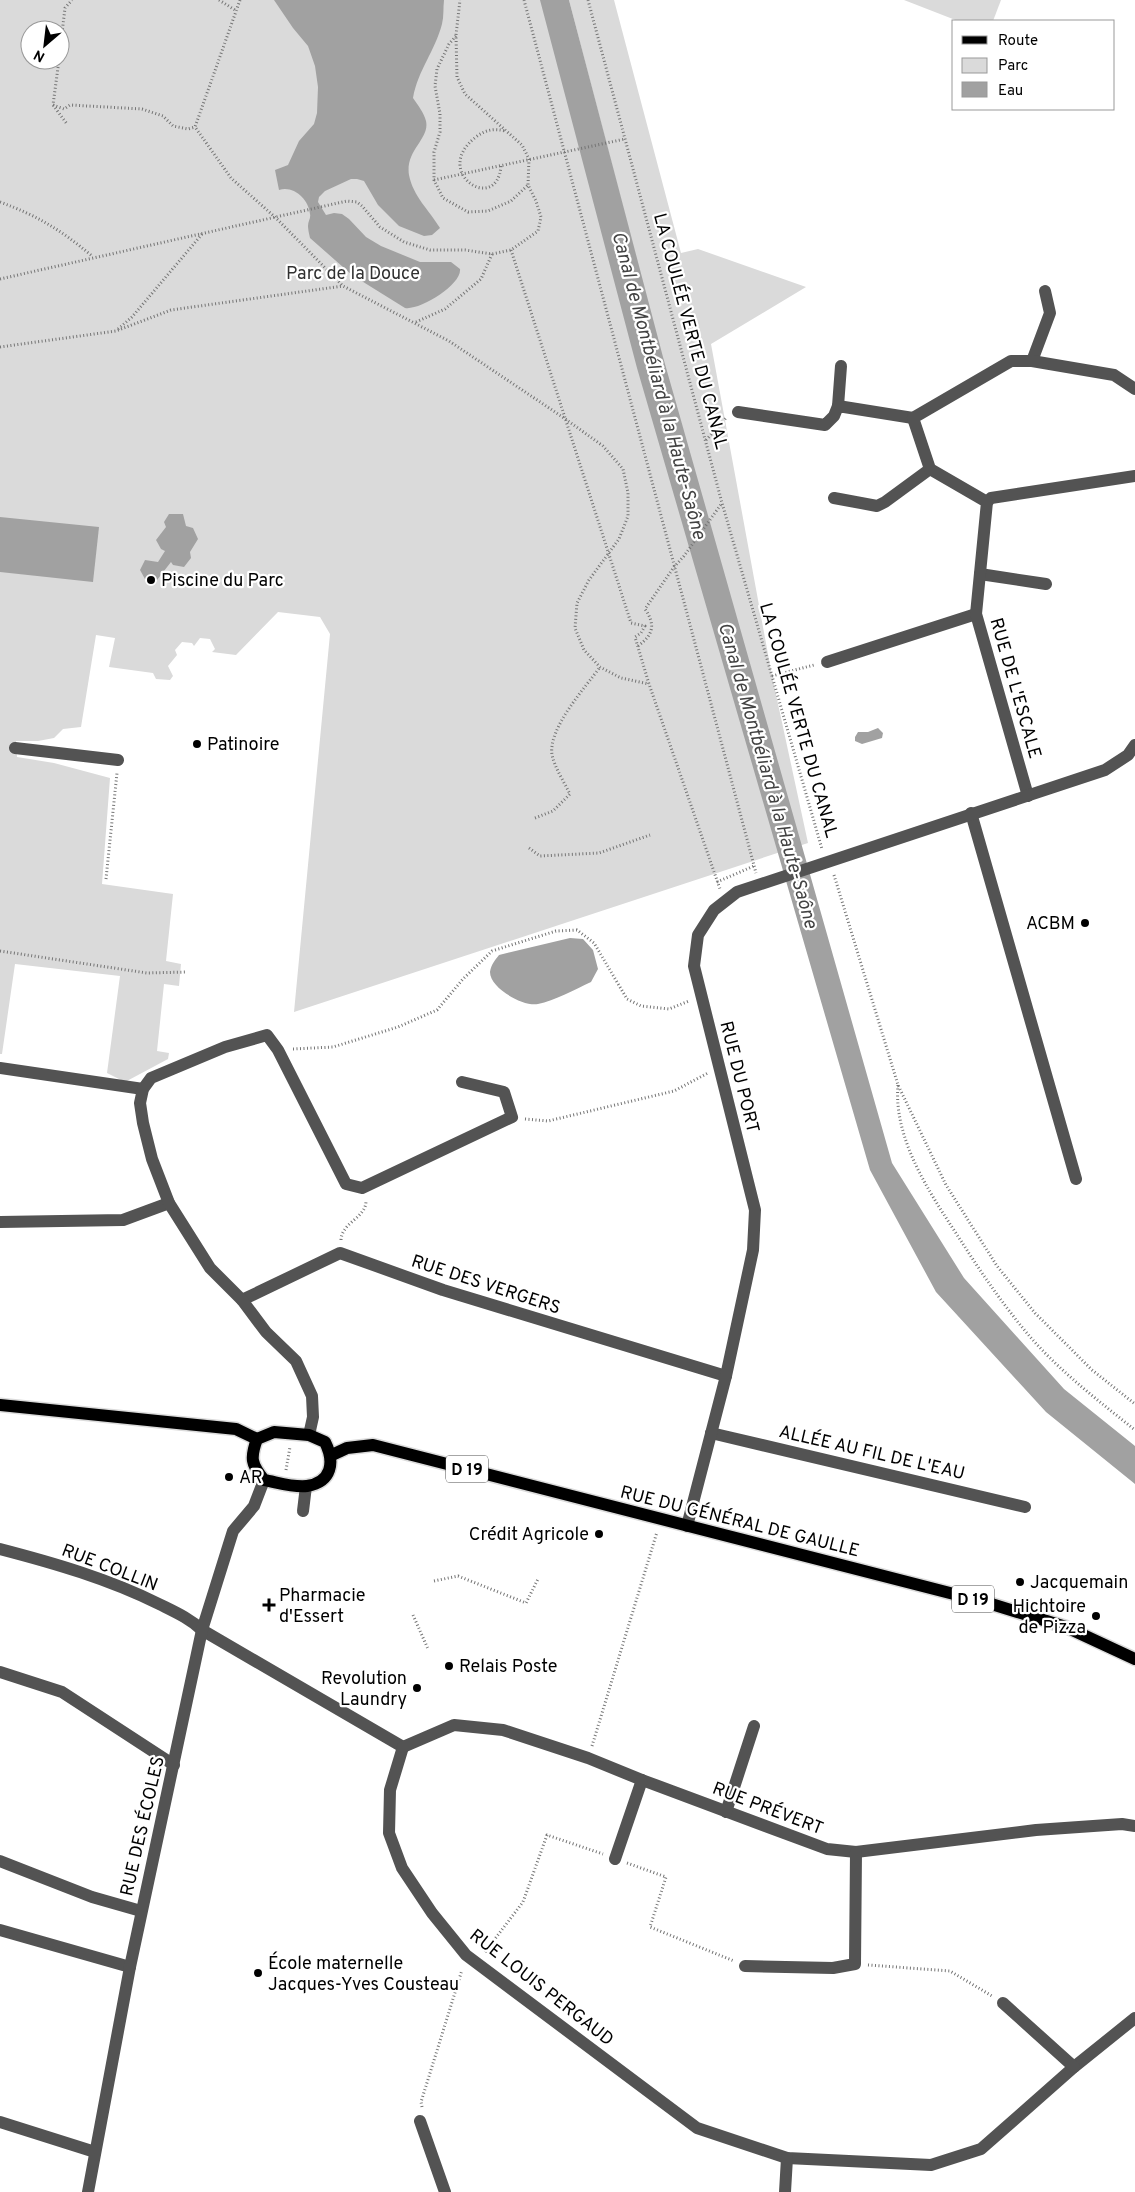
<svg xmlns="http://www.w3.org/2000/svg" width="1135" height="2192" viewBox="0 0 1135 2192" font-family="Overpass,sans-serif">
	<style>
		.green { fill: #dadada; fill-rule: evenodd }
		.water { fill: #a1a1a1 }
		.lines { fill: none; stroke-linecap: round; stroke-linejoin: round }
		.major-casing { stroke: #dbdbdb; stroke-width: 15 }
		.path { stroke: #757575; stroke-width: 3; stroke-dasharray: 1 2.5; stroke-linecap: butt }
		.minor { stroke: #535353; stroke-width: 12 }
		.major { stroke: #000; stroke-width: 12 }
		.poi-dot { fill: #000; stroke: #fff; stroke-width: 2 }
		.labels { text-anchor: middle; stroke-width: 4.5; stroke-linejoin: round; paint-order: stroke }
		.shield { fill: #fff; stroke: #4c4c4c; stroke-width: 1 }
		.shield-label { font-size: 16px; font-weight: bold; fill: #000 }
		.park-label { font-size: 18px; fill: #313131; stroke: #fff }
		.street-label { font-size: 18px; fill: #000; stroke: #fff }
		.poi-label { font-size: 18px; fill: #000; stroke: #fff; text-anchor: start }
		.water-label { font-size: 19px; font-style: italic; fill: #424242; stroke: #fff }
	</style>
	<rect width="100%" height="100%" fill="#fff"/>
	<!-- green -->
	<g class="green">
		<path d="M0,0H555L649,307L569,0H614L681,253L698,249L806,287L711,344L772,676L808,843L294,1012L330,634L320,617L278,612L236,655L212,652L215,649L210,639L200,638L194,646L192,643L182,642L175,650L177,655L168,666L173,676L170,680L156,679L153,673L109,667L115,638L96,635L81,727L63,729L54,738L38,741H16L17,757L54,763L110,778L102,884L173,894L166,961L181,964L179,986L164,984L157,1051L169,1053L168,1059L125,1082L107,1073L120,976L15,964L2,1054H0ZM30,30H60V60H30Z"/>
		<polygon points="904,0 1001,0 993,21 958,21"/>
	</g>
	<!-- water -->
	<g class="water">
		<path d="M274,0H444C443,8 444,16 442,24C435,51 418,70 413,98C418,105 424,113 426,121C430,139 405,150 409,175C413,196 429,210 440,228L432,235L424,236L399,226L378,205L364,181L357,179H351L325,191L319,197L318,202L326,215L334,213L342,214L349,219L366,237L381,246L420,262H451L460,269C462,285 419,311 405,308L352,275L310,238C309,234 308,229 308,226C308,221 311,218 310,214C309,199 293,185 279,190L275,170L288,165L299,141L314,124L317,113L318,87L315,66L308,46L293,28Z"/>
		<polygon points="540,0 569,0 663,357 892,1163 964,1278 1064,1389 1135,1446 1135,1484 1046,1412 936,1292 870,1170 637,368"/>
		<polygon points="169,514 183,514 186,526 193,528 198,539 190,552 191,558 184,567 173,565 171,562 157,580 145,579 140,570 145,560 158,562 165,551 161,549 156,540 166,527 164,522"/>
		<polygon points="0,517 99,527 93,582 0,572"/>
		<polygon points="878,728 883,733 882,738 862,744 855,741 855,737 858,732 868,732"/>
		<path d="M570,938L583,939L593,950L598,969L591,982C576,989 554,1001 538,1004C523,1007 490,988 490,972C491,965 495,960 499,955Z"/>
	</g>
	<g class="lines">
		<defs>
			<g id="major">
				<polyline points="0,1405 236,1429 257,1439"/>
				<path d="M274,1432L309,1435L325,1442C335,1462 332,1482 307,1486C294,1488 276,1482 264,1480C251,1464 250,1458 257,1439Z"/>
				<polyline points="332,1455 347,1448 373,1445 985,1602 1066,1627 1135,1659"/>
			</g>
		</defs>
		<!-- major casing -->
		<use href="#major" class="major-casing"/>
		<!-- path -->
		<g class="path">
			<polyline points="219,0 235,10"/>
			<polyline points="240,0 195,127 231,178 276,218 343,286 449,341 564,418 603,446 623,469 628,493 628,516 619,539 589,580 577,603 575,628 584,650 600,667 621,678 649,684"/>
			<polyline points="524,0 756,873"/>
			<polyline points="588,0 722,503 822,849"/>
			<polyline points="456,36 449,44 437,69 435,86 440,114 440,132 434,152 434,180 443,198 468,212 488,211 511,201 528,185"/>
			<polyline points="60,50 65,8 72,0"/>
			<polyline points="59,60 53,105 67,124"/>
			<polyline points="53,105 64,109 70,105 142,109 163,116 173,126 188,129 195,127"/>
			<path d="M501,166C497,215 430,172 476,137C485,130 494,128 505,131"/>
			<polyline points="434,180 625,139"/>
			<path d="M0,202C38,216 61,230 92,256"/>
			<polyline points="511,250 631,623 645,626 641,633 635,637 649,684 720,889"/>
			<polyline points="0,279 347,201 357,202 362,206 380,227 404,242 430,250 465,250 492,254 511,250 538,231 541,217 536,201 528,185 529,159 522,145 465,94 457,77 456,35 460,0"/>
			<polyline points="416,322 445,309 481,279 492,254"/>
			<polyline points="118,329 132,317 203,233"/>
			<polyline points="0,347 116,331 171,310 343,286"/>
			<polyline points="706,440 727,417"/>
			<path d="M638,646C653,635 656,625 645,609L674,567L684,556L722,503"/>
			<polyline points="772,676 814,665"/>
			<path d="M535,818L553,811L570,794C564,782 555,768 552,755C548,728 585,688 600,667"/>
			<polyline points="529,848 540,856 599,853 650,835"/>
			<polyline points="834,875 898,1085 946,1185 997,1266 1035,1313 1092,1370 1135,1404"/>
			<polyline points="106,879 117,773"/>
			<polyline points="717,882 754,866"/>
			<polyline points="0,951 147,973 187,972"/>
			<polyline points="293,1049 333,1047 398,1027 437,1010 463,979 492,951 556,931 577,930 594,943 627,999 641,1006 669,1009 689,1001"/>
			<path d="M898,1085C893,1142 934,1199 963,1244C984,1277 1007,1310 1032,1339C1062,1373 1100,1402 1135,1430"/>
			<polyline points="525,1119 548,1121 674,1091 708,1073"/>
			<path d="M341,1240C342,1222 366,1218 366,1201"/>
			<polyline points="286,1470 290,1447"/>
			<polyline points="434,1581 458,1576 526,1603 538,1579"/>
			<polyline points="413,1615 428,1649"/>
			<polyline points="592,1746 657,1532"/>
			<polyline points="627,1863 666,1877 650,1927 734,1961"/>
			<polyline points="485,1952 523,1902 547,1835 603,1854"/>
			<polyline points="868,1965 950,1971 992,1996"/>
			<polyline points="422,2107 421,2102 462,1970"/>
		</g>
		<!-- minor -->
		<g class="minor">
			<polyline points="1032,361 1050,313 1045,291"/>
			<polyline points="838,406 841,366"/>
			<polyline points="738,412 825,425 834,416 838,406 913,418"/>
			<polyline points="834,498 877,506 885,502 930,469"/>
			<polyline points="987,502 991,498 1135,476"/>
			<polyline points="980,574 1046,584"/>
			<polyline points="827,662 976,614"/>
			<polyline points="15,748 118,760"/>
			<polyline points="1028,796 976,614 987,502 930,469 913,418 1011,361 1032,361 1114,375 1135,389"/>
			<polyline points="971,813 1076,1179"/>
			<polyline points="0,1068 143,1089"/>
			<polyline points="0,1222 123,1220 169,1203"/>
			<polyline points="242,1300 340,1253 443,1290 726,1376"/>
			<polyline points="711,1433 1025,1507"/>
			<polyline points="309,1435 313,1417 312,1396 296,1361 266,1332 242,1300 210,1268 169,1203 152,1159 143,1123 140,1103 143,1089 151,1078 225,1047 267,1035 278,1050 346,1184 362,1188 512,1117 504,1092 462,1082"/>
			<polyline points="303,1511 306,1486"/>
			<polyline points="687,1526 726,1376 753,1250 755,1210 694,966 698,935 714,910 737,892 1105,770 1128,755 1135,745"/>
			<path d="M0,1549C54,1563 109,1579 159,1604C175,1612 189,1618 202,1630L403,1747"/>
			<polyline points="0,1672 62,1692 174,1765"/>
			<polyline points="403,1747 390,1790 389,1833 402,1868 432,1913 466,1955 697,2128 787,2158 931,2165 981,2149 1074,2067 1135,2018"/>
			<polyline points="403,1747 454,1725 503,1730 588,1758 642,1780 827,1849 856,1852 1036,1830 1122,1824 1135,1826"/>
			<polyline points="726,1812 754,1726"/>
			<polyline points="615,1859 642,1780"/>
			<polyline points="0,1861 92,1897 141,1911"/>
			<polyline points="0,1930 130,1967"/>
			<polyline points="745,1966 833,1968 855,1964 856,1852"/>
			<polyline points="1003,2003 1074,2067"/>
			<polyline points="420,2121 445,2192"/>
			<polyline points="0,2122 95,2152"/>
			<polyline points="88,2192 130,1967 202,1630 233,1531 254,1506 264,1480"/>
			<polyline points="785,2192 787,2158"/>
		</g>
		<!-- major -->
		<use href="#major" class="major"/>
	</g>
	<!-- markers -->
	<g class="poi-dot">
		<circle cx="151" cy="580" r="5"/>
		<circle cx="197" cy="744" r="5"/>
		<circle cx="1085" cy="923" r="5"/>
		<circle cx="229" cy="1477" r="5"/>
		<circle cx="599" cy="1534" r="5"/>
		<circle cx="1020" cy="1582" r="5"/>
		<path d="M266.5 1597.5h5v5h5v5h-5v5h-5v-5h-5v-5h5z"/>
		<circle cx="1096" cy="1616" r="5"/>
		<circle cx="449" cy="1666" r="5"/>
		<circle cx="417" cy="1688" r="5"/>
		<circle cx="258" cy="1973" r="5"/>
	</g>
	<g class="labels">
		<!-- shield labels -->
		<g class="shield">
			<rect x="446" y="1455.5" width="42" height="27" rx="4"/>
			<rect x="952" y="1585.5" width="42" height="27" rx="4"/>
		</g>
		<g class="shield-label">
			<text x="467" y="1475">D 19</text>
			<text x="973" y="1605">D 19</text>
		</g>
		<!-- park labels -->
		<g class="park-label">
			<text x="353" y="279">Parc de la Douce</text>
		</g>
		<!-- street labels -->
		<g class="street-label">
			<text transform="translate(691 331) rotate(75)" y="6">LA COULÉE VERTE DU CANAL</text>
			<text transform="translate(1016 688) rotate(74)" y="6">RUE DE L'ESCALE</text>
			<text transform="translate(799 720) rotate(74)" y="6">LA COULÉE VERTE DU CANAL</text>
			<text transform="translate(740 1077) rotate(76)" y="6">RUE DU PORT</text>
			<text transform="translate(486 1284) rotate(18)" y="6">RUE DES VERGERS</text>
			<text transform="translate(872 1452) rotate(13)" y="6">ALLÉE AU FIL DE L'EAU</text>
			<text transform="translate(740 1521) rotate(14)" y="6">RUE DU GÉNÉRAL DE GAULLE</text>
			<text transform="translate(110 1567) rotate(21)" y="6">RUE COLLIN</text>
			<text transform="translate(768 1808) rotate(21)" y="6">RUE PRÉVERT</text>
			<text transform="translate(142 1826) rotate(-77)" y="6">RUE DES ÉCOLES</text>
			<text transform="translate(542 1987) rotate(38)" y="6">RUE LOUIS PERGAUD</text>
		</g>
		<!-- poi labels -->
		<g class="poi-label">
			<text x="161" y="586">Piscine du Parc</text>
			<text x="207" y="750">Patinoire</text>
			<text x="1075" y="929" text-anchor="end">ACBM</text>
			<text x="239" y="1483">AR</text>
			<text x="589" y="1540" text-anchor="end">Crédit Agricole</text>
			<text x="1030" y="1588">Jacquemain</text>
			<text x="279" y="1601">Pharmacie<tspan x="279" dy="21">d'Essert</tspan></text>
			<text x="1086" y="1612" text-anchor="end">Hichtoire<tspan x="1086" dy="21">de Pizza</tspan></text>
			<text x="459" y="1672">Relais Poste</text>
			<text x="407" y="1684" text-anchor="end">Revolution<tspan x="407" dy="21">Laundry</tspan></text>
			<text x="268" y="1969">École maternelle<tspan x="268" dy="21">Jacques-Yves Cousteau</tspan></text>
		</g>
		<!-- water labels -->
		<g class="water-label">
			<text transform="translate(660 385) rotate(75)" y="7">Canal de Montbéliard à la Haute-Saône</text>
			<text transform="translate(769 775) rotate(74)" y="7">Canal de Montbéliard à la Haute-Saône</text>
		</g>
	</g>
	<!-- legend -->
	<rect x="952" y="20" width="162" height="90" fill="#ffffff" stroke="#999999"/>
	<rect x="962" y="36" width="25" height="8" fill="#000000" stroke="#999999"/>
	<text x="998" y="45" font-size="15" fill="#000000">Route</text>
	<rect x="962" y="58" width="25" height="15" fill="#dadada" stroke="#999999"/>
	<text x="998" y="70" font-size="15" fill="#000000">Parc</text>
	<rect x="962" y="82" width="25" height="15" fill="#a1a1a1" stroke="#999999"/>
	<text x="998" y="95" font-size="15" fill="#000000">Eau</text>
	<!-- north arrow -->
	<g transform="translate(45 45) rotate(208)"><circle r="24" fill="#ffffff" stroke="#999999"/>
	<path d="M0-4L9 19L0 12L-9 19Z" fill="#000000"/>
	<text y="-8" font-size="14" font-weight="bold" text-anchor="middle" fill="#000000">N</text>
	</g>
</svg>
